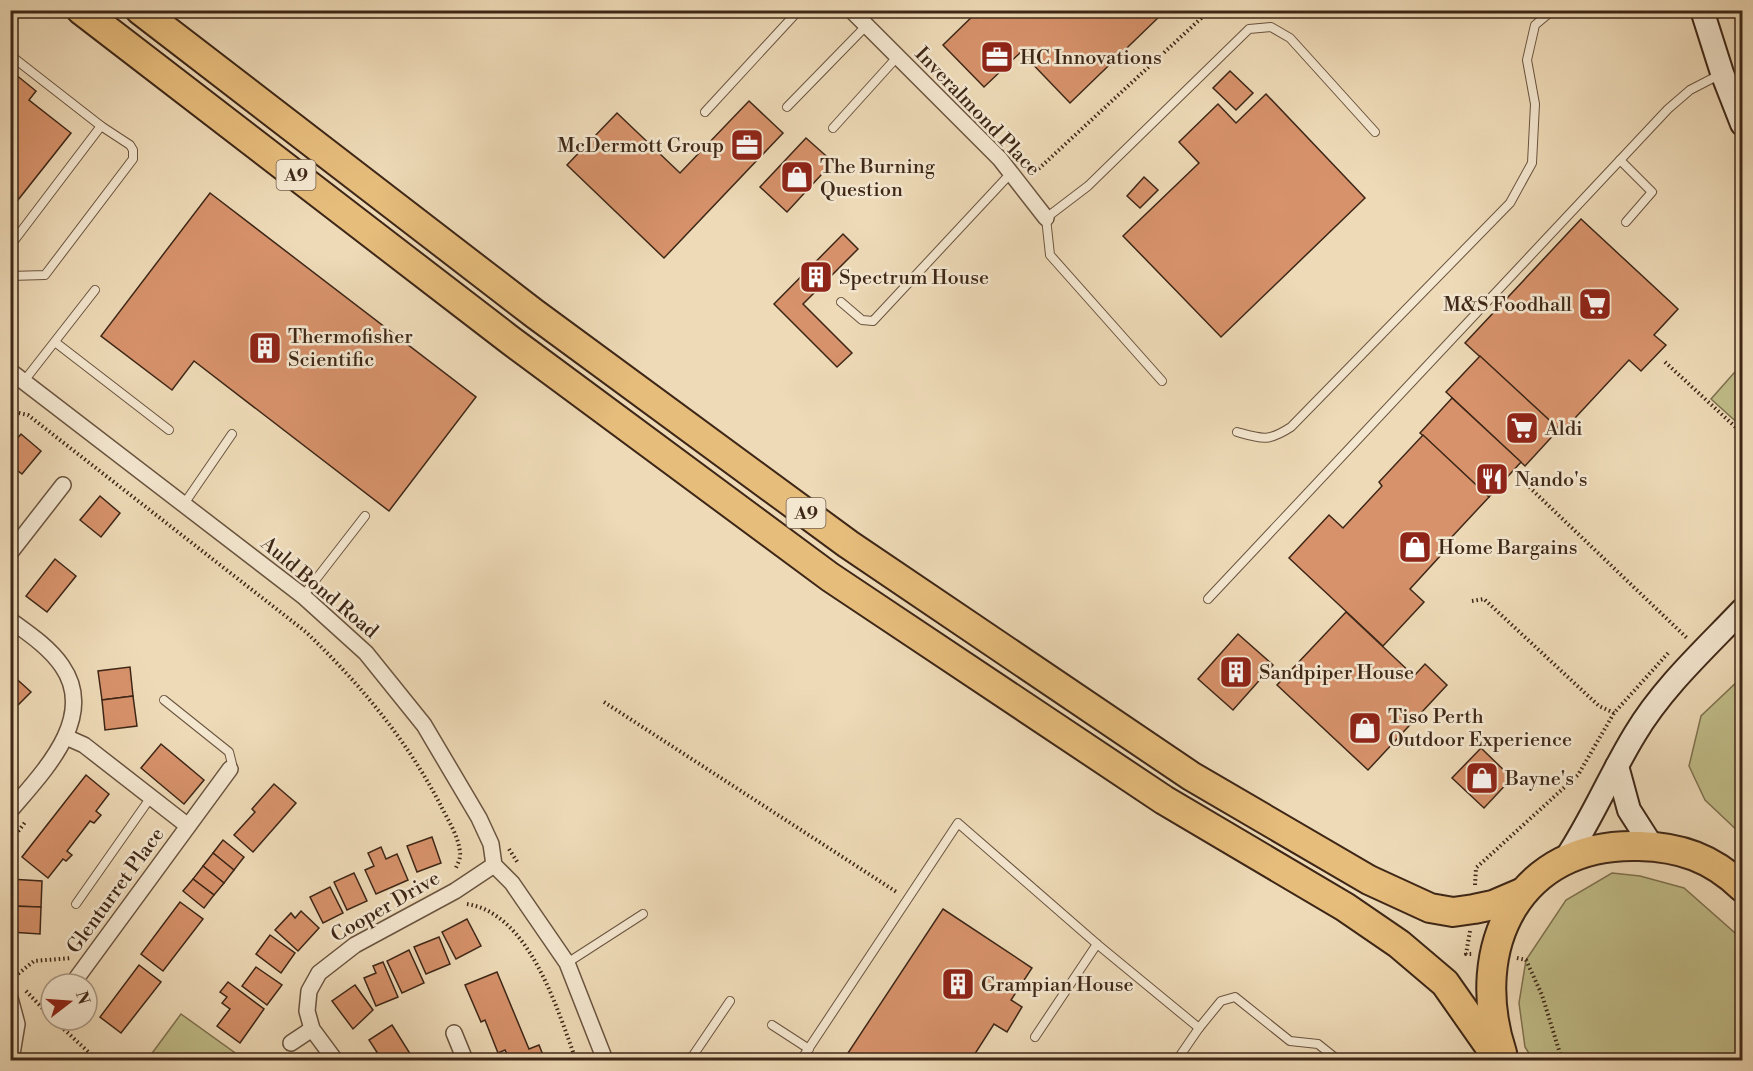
<svg xmlns="http://www.w3.org/2000/svg" width="1753" height="1071" viewBox="0 0 1753 1071" font-family="'Libre Bodoni',serif">
	<style>
		.green { fill: #c0bd89; stroke: #7f7250; stroke-width: 1.5 }
		.building { fill: #d7926b; stroke: #3e2717; stroke-width: 1.5 }
		.lines { fill: none; stroke-linecap: round; stroke-linejoin: round }
		.lane-casing { stroke: #6a543f; stroke-width: 10 }
		.street-casing { stroke: #6a543f; stroke-width: 18 }
		.secondary-casing { stroke: #3e2717; stroke-width: 26 }
		.highway-casing { stroke: #3e2717; stroke-width: 32 }
		.path { stroke: #3e2717; stroke-width: 4; stroke-dasharray: 1.5 3; stroke-linecap: butt }
		.lane { stroke: #f4e7d0; stroke-width: 8 }
		.street { stroke: #f4e7d0; stroke-width: 15 }
		.secondary { stroke: #f4e7d0; stroke-width: 22 }
		.highway { stroke: #e7bd7c; stroke-width: 28 }
		.labels { text-anchor: middle; stroke-width: 5; stroke-linejoin: round; paint-order: stroke }
		.shield { fill: #f4e7d0; stroke: #75614e; stroke-width: 1.5 }
		.shield-label { font-size: 18px; font-weight: bold; fill: #3e2717 }
		.poi-label { font-size: 20px; fill: #3e2717; stroke: #f4e7d0; text-anchor: start }
		.street-label { font-size: 20px; fill: #3e2717; stroke: #f4e7d0 }
	</style>
	<rect width="100%" height="100%" fill="#eedab7"/>
	<filter id="stains"><feTurbulence type="fractalNoise" baseFrequency=".00333" numOctaves="4"/><feColorMatrix values="0 0 0 0 .2 0 0 0 0 .09 0 0 0 0 .02 0 0 0 .5 -.17"/></filter>
	<radialGradient id="worn" r=".72"><stop offset=".6" stop-color="#630" stop-opacity="0"/><stop offset="1" stop-color="#630" stop-opacity=".3"/></radialGradient>
	<!-- green -->
	<g class="green">
		<polygon points="1742,364 1742,427 1711,399"/>
		<polygon points="1740,679 1742,680 1742,835 1705,800 1689,766 1701,716"/>
		<polygon points="1612,873 1640,876 1684,888 1735,933 1742,951 1742,1060 1533,1060 1525,1047 1519,1003 1526,960 1566,900"/>
		<polygon points="181,1014 245,1060 147,1060"/>
	</g>
	<!-- building -->
	<g class="building">
		<polygon points="979,10 1160,10 1163,13 1070,103 1021,52 984,87 943,45"/>
		<polygon points="10,70 36,91 29,100 71,133 10,210"/>
		<polygon points="1230,71 1253,93 1236,110 1213,88"/>
		<polygon points="1266,94 1365,198 1221,337 1123,236 1199,163 1179,142 1218,104 1236,123"/>
		<polygon points="749,101 783,133 664,258 567,165 617,113 680,173"/>
		<polygon points="806,138 833,162 787,212 760,187"/>
		<polygon points="1144,177 1158,190 1140,208 1127,196"/>
		<polygon points="210,193 476,397 389,511 194,361 172,390 101,336"/>
		<polygon points="1581,219 1678,309 1654,335 1666,345 1641,371 1629,360 1562,432 1465,343"/>
		<polygon points="843,234 858,249 803,304 852,353 837,367 774,304"/>
		<polygon points="1480,356 1559,429 1525,466 1446,392"/>
		<polygon points="1452,398 1521,462 1489,497 1420,433"/>
		<polygon points="21,434 41,451 22,474 10,465 10,447"/>
		<polygon points="1423,435 1489,497 1449,540 1452,543 1410,589 1424,602 1383,646 1289,558 1329,515 1343,528 1382,486 1379,482"/>
		<polygon points="100,496 120,513 101,537 80,520"/>
		<polygon points="55,559 76,576 47,612 26,596"/>
		<polygon points="1346,612 1414,676 1425,664 1447,685 1368,770 1277,685"/>
		<polygon points="1238,634 1273,665 1233,710 1198,679"/>
		<polygon points="130,667 133,696 102,700 98,671"/>
		<polygon points="10,673 31,692 12,711 10,710"/>
		<polygon points="133,696 137,726 105,730 102,700"/>
		<polygon points="10,714 17,720 10,726"/>
		<polygon points="161,744 204,780 184,804 141,768"/>
		<polygon points="1481,748 1512,778 1484,808 1452,778"/>
		<polygon points="86,775 109,794 96,811 101,815 94,823 90,821 67,851 72,855 66,861 63,859 48,878 22,857"/>
		<polygon points="274,784 296,803 253,852 234,835 255,812 252,809"/>
		<polygon points="432,837 441,863 417,872 407,846"/>
		<polygon points="223,840 244,857 234,870 213,853"/>
		<polygon points="381,847 386,859 397,854 408,880 376,894 365,870 374,866 368,853"/>
		<polygon points="213,853 234,870 224,883 203,866"/>
		<polygon points="203,866 224,883 214,895 193,879"/>
		<polygon points="354,873 367,901 347,910 334,882"/>
		<polygon points="10,879 42,881 41,907 10,906"/>
		<polygon points="193,879 214,895 204,908 183,891"/>
		<polygon points="330,887 343,913 323,923 310,897"/>
		<polygon points="180,902 203,919 163,971 141,954"/>
		<polygon points="10,906 41,907 40,934 10,932"/>
		<polygon points="943,909 1032,968 1011,1000 1022,1007 1007,1032 994,1024 971,1060 860,1060 848,1053"/>
		<polygon points="301,911 319,928 298,951 275,930 291,913 295,918"/>
		<polygon points="467,919 481,946 456,959 442,932"/>
		<polygon points="270,935 295,953 281,973 256,954"/>
		<polygon points="439,937 450,964 426,974 414,947"/>
		<polygon points="409,950 424,983 402,993 387,961"/>
		<polygon points="383,962 398,997 376,1006 364,978 376,973 373,966"/>
		<polygon points="139,965 161,982 121,1033 100,1017"/>
		<polygon points="256,967 282,985 267,1005 242,986"/>
		<polygon points="497,972 529,1049 539,1045 545,1060 510,1060 505,1050 498,1053 485,1020 481,1022 465,985"/>
		<polygon points="228,982 264,1009 240,1043 217,1026 230,1009 222,1003 227,997 220,992"/>
		<polygon points="355,985 373,1010 353,1029 332,1001"/>
		<polygon points="392,1025 414,1060 382,1060 369,1040"/>
	</g>
	<g class="lines">
		<defs>
			<g id="lane">
				<polyline points="10,55 101,126"/>
				<polyline points="787,107 866,26"/>
				<polyline points="705,112 799,10"/>
				<polyline points="833,128 898,56"/>
				<polyline points="1620,160 1652,192 1626,222"/>
				<polyline points="10,246 101,126 130,145 133,150 133,159 45,275 10,276"/>
				<polyline points="841,302 862,320 873,321 1011,173"/>
				<polyline points="55,342 169,430"/>
				<polyline points="24,381 95,290"/>
				<polyline points="1162,381 1050,255 1046,218 1088,186 1249,29 1271,27 1290,38 1375,132"/>
				<path d="M1237,432C1262,439 1268,442 1291,427L1510,203L1532,163L1535,104L1527,60L1535,25L1553,10"/>
				<polyline points="184,504 232,434"/>
				<polyline points="303,596 365,516"/>
				<polyline points="1208,599 1668,109 1690,90 1719,75"/>
				<polyline points="164,700 229,752 232,764 230,769"/>
				<polyline points="76,904 151,797"/>
				<polyline points="567,963 643,914"/>
				<polyline points="772,1025 809,1049"/>
				<polyline points="1199,1028 1221,1001 1235,997 1290,1041 1318,1044 1338,1060"/>
				<polyline points="1035,1037 1097,944"/>
				<polyline points="690,1060 730,1001"/>
				<polyline points="801,1060 958,823 1097,944 1199,1028 1177,1060"/>
			</g>
			<g id="street">
				<polyline points="851,10 1000,159 1046,218"/>
				<polyline points="10,371 303,596 366,653 424,725 479,818 491,844 494,865 512,883 567,963 605,1060"/>
				<polyline points="10,553 63,485"/>
				<path d="M10,620C28,633 49,647 62,666C98,718 42,773 10,811"/>
				<polyline points="66,737 84,745 188,826"/>
				<polyline points="76,979 230,769"/>
				<polyline points="10,998 17,1024 11,1060"/>
				<polyline points="454,1033 465,1060"/>
				<polyline points="291,1043 312,1029"/>
				<polyline points="335,1060 312,1029 307,1011 309,991 319,973 355,945 455,891 494,865"/>
			</g>
			<g id="secondary">
				<polyline points="1702,10 1722,73 1742,124"/>
				<polyline points="1617,766 1629,810 1652,846"/>
				<path d="M1566,858C1592,819 1610,775 1635,734C1663,687 1705,649 1742,610"/>
			</g>
			<g id="highway">
				<polyline points="81,10 510,340 830,577 1164,800 1345,907 1399,944 1445,983 1499,1060"/>
				<polyline points="140,10 535,314 848,544 1191,776 1369,880 1430,908 1453,912 1474,909 1493,905 1521,893"/>
				<path d="M1502,1053C1467,947 1519,842 1639,846C1680,847 1712,858 1742,887"/>
			</g>
		</defs>
		<!-- lane casing -->
		<use href="#lane" class="lane-casing"/>
		<!-- street casing -->
		<use href="#street" class="street-casing"/>
		<!-- secondary casing -->
		<use href="#secondary" class="secondary-casing"/>
		<!-- highway casing -->
		<use href="#highway" class="highway-casing"/>
		<!-- path -->
		<g class="path">
			<polyline points="1032,175 1210,10"/>
			<polyline points="1665,362 1742,433"/>
			<path d="M10,411L28,415L306,632C360,684 407,740 441,806C448,820 459,837 460,853C461,858 457,865 455,870"/>
			<polyline points="1526,484 1688,639"/>
			<polyline points="1472,601 1484,599 1599,706 1614,713"/>
			<polyline points="604,702 898,893"/>
			<polyline points="10,842 26,821"/>
			<polyline points="509,849 518,863"/>
			<polyline points="1475,885 1476,868 1578,775 1614,713 1670,651"/>
			<path d="M467,904C530,914 557,1009 576,1060"/>
			<polyline points="1470,931 1466,954 1474,954"/>
			<polyline points="1517,958 1526,960 1542,995 1562,1060"/>
			<polyline points="10,972 13,978 34,961 72,958"/>
			<polyline points="26,991 51,1017"/>
			<polyline points="54,1020 97,1060"/>
			<polyline points="271,1060 281,1055"/>
		</g>
		<!-- lane -->
		<use href="#lane" class="lane"/>
		<!-- street -->
		<use href="#street" class="street"/>
		<!-- secondary -->
		<use href="#secondary" class="secondary"/>
		<!-- highway -->
		<use href="#highway" class="highway"/>
	</g>
	<!-- icons -->
	<defs>
		<symbol id="office-square" viewBox="-11 -11 22 22"><rect x="-9" y="-9" width="18" height="18" rx="4" fill="#8f2418" stroke="#f4e7d0"/><path d="M-6-3h4V-5.5h4V-3h4V5H-6ZM-1-4.5V-3h2v-1.5ZM-6 0V1H6V0Z" fill="#fff"/></symbol>
		<symbol id="shop-square" viewBox="-11 -11 22 22"><rect x="-9" y="-9" width="18" height="18" rx="4" fill="#8f2418" stroke="#f4e7d0"/><path d="M-5-2.5h2.3a2.7 3.5 0 0 1 5.4 0H5L5.5 6h-11ZM-1.5-2.5h3a1.5 2.3 0 0 0-3 0Z" fill="#fff"/></symbol>
		<symbol id="building-square" viewBox="-11 -11 22 22"><rect x="-9" y="-9" width="18" height="18" rx="4" fill="#8f2418" stroke="#f4e7d0"/><path d="M-4-6H4V6H1V3H-1V6H-4ZM-2.5-4.3h1.7v1.8h-1.7ZM.8-4.3h1.7v1.8H.8ZM-2.5-1h1.7V.8h-1.7ZM.8-1h1.7V.8H.8Z" fill="#fff"/></symbol>
		<symbol id="supermarket-square" viewBox="-11 -11 22 22"><rect x="-9" y="-9" width="18" height="18" rx="4" fill="#8f2418" stroke="#f4e7d0"/><path d="M-6-5.5h2.5l.6 2H6L4.5 2H-2.5L-4.4-4H-6ZM-1.5 3.2a1.3 1.3 0 1 0 .1 0ZM3 3.2a1.3 1.3 0 1 0 .1 0Z" fill="#fff"/></symbol>
		<symbol id="restaurant-square" viewBox="-11 -11 22 22"><rect x="-9" y="-9" width="18" height="18" rx="4" fill="#8f2418" stroke="#f4e7d0"/><path d="M-5-6h1v4h1v-4h1v4h1v-4h1v5L-1.5 .5V6h-2V.5L-5-1ZM5-6V6H3V1.5H1.5Q1.5-4 5-6Z" fill="#fff"/></symbol>
	</defs>
	<g fill-rule="evenodd">
		<use href="#office-square" x="978" y="38" width="38" height="38"/>
		<use href="#office-square" x="728" y="126" width="38" height="38"/>
		<use href="#shop-square" x="778" y="158" width="38" height="38"/>
		<use href="#building-square" x="797" y="258" width="38" height="38"/>
		<use href="#supermarket-square" x="1576" y="285" width="38" height="38"/>
		<use href="#building-square" x="246" y="329" width="38" height="38"/>
		<use href="#supermarket-square" x="1503" y="409" width="38" height="38"/>
		<use href="#restaurant-square" x="1473" y="460" width="38" height="38"/>
		<use href="#shop-square" x="1396" y="528" width="38" height="38"/>
		<use href="#building-square" x="1217" y="653" width="38" height="38"/>
		<use href="#shop-square" x="1346" y="709" width="38" height="38"/>
		<use href="#shop-square" x="1463" y="759" width="38" height="38"/>
		<use href="#building-square" x="939" y="965" width="38" height="38"/>
	</g>
	<g class="labels">
		<!-- shield labels -->
		<g class="shield">
			<rect x="276.5" y="160" width="39" height="30" rx="4.5"/>
			<rect x="786.5" y="498" width="39" height="30" rx="4.5"/>
		</g>
		<g class="shield-label">
			<text x="296" y="181">A9</text>
			<text x="806" y="519">A9</text>
		</g>
		<!-- poi labels -->
		<g class="poi-label">
			<text x="1020" y="64">HC Innovations</text>
			<text x="724" y="152" text-anchor="end">McDermott Group</text>
			<text x="820" y="173">The Burning<tspan x="820" dy="23">Question</tspan></text>
			<text x="839" y="284">Spectrum House</text>
			<text x="1572" y="311" text-anchor="end">M&amp;S Foodhall</text>
			<text x="288" y="343">Thermofisher<tspan x="288" dy="23">Scientific</tspan></text>
			<text x="1545" y="435">Aldi</text>
			<text x="1515" y="486">Nando's</text>
			<text x="1438" y="554">Home Bargains</text>
			<text x="1259" y="679">Sandpiper House</text>
			<text x="1388" y="723">Tiso Perth<tspan x="1388" dy="23">Outdoor Experience</tspan></text>
			<text x="1505" y="785">Bayne's</text>
			<text x="981" y="991">Grampian House</text>
		</g>
		<!-- street labels -->
		<g class="street-label">
			<text transform="translate(978 111) rotate(46)" y="7">Inveralmond Place</text>
			<text transform="translate(320 587) rotate(40)" y="7">Auld Bond Road</text>
			<text transform="translate(115 890) rotate(-54)" y="7">Glenturret Place</text>
			<text transform="translate(385 906) rotate(-30)" y="7">Cooper Drive</text>
		</g>
	</g>
	<!-- margin -->
	<rect width="1753" height="1071" fill="none" stroke="#eedab7" stroke-width="36"/>
	<rect x="12" y="12" width="1729" height="1047" fill="none" stroke="#3e2717" stroke-width="3"/>
	<rect x="18" y="18" width="1717" height="1035" fill="none" stroke="#3e2717" stroke-width="1.5"/>
	<!-- north arrow -->
	<g transform="translate(69 1002) rotate(73)"><circle r="28" fill="#f4e7d0" stroke="#ab9a86" stroke-width="1.5"/>
	<path d="M0-4.5L10 22L0 15L-10 22Z" fill="#8f2418"/>
	<text y="-9" font-size="16" font-weight="bold" text-anchor="middle" fill="#3e2717">N</text>
	</g>
	<rect width="100%" height="100%" filter="url(#stains)"/>
	<rect width="100%" height="100%" fill="url(#worn)"/>
</svg>
